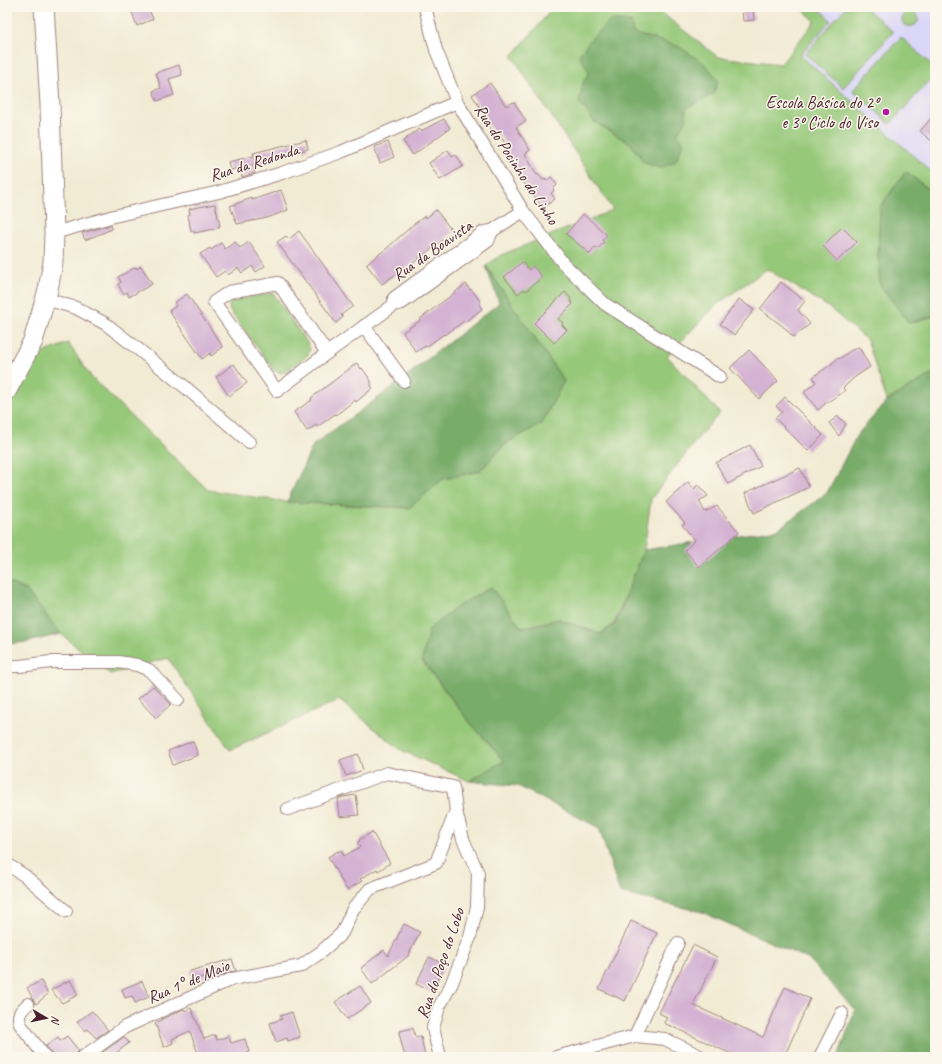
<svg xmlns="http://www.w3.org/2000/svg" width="942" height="1064" viewBox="0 0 942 1064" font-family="Caveat,sans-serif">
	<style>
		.built { fill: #dad6f7 }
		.green { fill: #96c879; stroke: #707452 }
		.forest { fill: #78ac69; stroke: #61664a }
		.building { fill: #d4b2d3 }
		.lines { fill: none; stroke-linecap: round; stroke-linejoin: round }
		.street-casing { stroke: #9e8580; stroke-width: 14 }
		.primary-casing { stroke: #9e8580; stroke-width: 21 }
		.street { stroke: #fff; stroke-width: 12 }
		.primary { stroke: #fff; stroke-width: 19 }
		.poi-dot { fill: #b5179e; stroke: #fbf7ec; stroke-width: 1.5 }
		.labels { text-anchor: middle; stroke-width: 3; stroke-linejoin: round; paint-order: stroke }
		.poi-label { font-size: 17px; fill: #4a1f2b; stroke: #fbf7ec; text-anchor: end }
		.street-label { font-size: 17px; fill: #4a1f2b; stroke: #fbf7ec }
	</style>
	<rect width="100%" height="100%" fill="#fbf7ec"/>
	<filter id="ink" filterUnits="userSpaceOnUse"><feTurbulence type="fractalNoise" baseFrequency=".025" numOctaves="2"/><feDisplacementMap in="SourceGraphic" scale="8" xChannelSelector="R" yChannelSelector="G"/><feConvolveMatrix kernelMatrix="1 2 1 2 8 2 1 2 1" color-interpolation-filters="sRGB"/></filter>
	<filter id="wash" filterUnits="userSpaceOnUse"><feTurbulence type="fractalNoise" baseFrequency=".012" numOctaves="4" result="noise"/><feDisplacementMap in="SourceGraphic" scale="16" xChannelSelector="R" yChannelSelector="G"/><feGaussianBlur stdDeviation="0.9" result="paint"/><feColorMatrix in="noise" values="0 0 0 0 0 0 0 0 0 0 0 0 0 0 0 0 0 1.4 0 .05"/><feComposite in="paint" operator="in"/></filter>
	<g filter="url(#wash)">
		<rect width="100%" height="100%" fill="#f2ebd4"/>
		<!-- built -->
		<polygon class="built" points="800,7 935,7 935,195 781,64 815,21"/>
		<!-- green -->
		<g class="green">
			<polygon points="554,7 658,7 659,11 718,57 781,64 815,21 800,7 817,7 831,20 800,55 935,175 935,195 906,171 880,207 878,254 880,285 909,323 935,316 935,372 887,401 867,340 827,306 767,269 716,305 667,356 720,413 701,434 651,499 644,550 614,624 600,634 558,619 522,628 422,661 467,719 504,761 469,781 401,750 339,700 230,750 168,658 110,674 61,634 26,590 7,582 7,367 68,343 92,378 208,490 287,502 409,508 443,479 480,471 505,444 542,423 564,381 486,266 501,255 613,210 512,56"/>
			<polygon points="846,7 865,7 893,32 843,88 805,54"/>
			<path d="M896,7H918L914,11C931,28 893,34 904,13Z"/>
			<polygon points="901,37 935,68 935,75 890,124 853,90"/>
			<polygon points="273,293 308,344 310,349 308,355 285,372 279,373 275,371 230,311 229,306 232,301 238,299"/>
		</g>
		<!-- forest -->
		<g class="forest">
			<polygon points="611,20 631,22 633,33 678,46 704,63 718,80 714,94 686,108 686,121 677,133 684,143 675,162 660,168 644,163 631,144 593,121 590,116 579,102 583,83 589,72 579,55 591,39"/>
			<polygon points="906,171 935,195 935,316 909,323 880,285 878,254 880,207"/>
			<polygon points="486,266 564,381 542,423 505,444 480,471 443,479 409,508 287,502 313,445 386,392 499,303"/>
			<polygon points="935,372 935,1057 838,1057 855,1010 808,959 702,912 620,893 599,828 518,786 469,781 504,761 467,719 422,660 429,629 461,604 491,587 522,628 558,619 601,634 615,624 644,550 778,529 827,493 857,435 887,401"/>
			<polygon points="7,582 26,590 61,634 28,642 7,644"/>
		</g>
		<g id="blocks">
			<!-- building -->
			<g class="building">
				<polygon points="130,7 148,7 153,19 137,26"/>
				<polygon points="742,7 753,7 754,20 743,21"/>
				<polygon points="179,65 182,75 169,79 174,95 157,101 153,91 161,88 156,73"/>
				<polygon points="490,83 506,106 514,102 526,121 516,127 530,150 525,154 537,175 538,174 543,180 545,179 546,181 551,177 557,185 553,189 554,191 551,193 555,199 543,208 515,171 504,153 509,151 499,133 495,135 485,119 487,118 472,95"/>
				<polygon points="935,114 935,144 920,131"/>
				<polygon points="444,119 450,128 413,155 403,141 419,129 421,131"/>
				<polygon points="306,140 308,149 272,158 272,161 252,165 255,173 242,177 240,168 230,170 228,162 254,156 253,153"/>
				<polygon points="388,142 394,157 380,163 374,147"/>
				<polygon points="448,150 452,157 456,155 463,166 440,180 429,163"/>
				<polygon points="281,190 288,210 267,218 237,224 230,206 252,198 252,200"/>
				<polygon points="215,204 220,226 218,226 219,228 194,233 194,231 191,231 188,215 190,214 189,209"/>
				<polygon points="436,210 453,232 403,271 402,270 382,284 366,264 386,249 414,224 425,216 426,218"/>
				<polygon points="583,214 607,235 602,240 604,242 598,249 595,247 590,254 566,234"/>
				<polygon points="111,225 112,229 85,240 82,233"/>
				<polygon points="842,227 857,242 837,261 823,246"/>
				<polygon points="299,231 353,306 341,315 343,317 336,323 277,242 286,236 289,239"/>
				<polygon points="235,242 240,248 249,242 265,266 256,272 252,266 242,273 238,268 228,275 225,271 216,277 200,254 210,248 211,250 221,243 225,249"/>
				<polygon points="522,262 529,270 533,266 542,277 526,291 524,289 518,294 504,277"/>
				<polygon points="141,266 152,284 129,297 127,292 123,294 118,284 121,282 118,277 136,267 137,269"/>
				<polygon points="781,282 805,301 798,310 810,324 793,337 785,328 760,309"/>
				<polygon points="466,284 470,290 471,289 480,301 480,306 482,309 465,322 464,321 445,335 444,334 426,347 425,346 416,352 403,332 421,320 420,319"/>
				<polygon points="565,292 571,299 570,300 573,304 558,319 563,323 562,325 567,330 554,343 534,323"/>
				<polygon points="187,294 223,347 211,356 210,353 202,359 169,311 176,306 174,303"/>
				<polygon points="739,299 754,310 734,335 720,324"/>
				<polygon points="859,347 870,367 855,377 843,388 845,391 826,403 818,410 804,392 816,382 813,377 830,365 838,358 839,359 850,351"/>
				<polygon points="749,350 778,381 759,399 730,368"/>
				<polygon points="357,363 361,369 362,368 371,381 371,386 373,388 356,402 355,400 336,415 335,414 317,427 316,425 307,431 294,412 312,400 311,398"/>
				<polygon points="234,364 247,383 229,396 216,377"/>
				<polygon points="785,397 823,435 808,451 775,418 782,412 776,406"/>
				<polygon points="838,416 846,424 839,436 829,423"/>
				<polygon points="750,445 761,466 728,484 716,463"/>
				<polygon points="800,468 809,487 754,513 745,493"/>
				<polygon points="688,482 694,489 698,485 708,496 699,501 705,512 717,506 739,532 699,567 685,550 695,540 682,525 685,523 666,502"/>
				<polygon points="153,686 171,704 156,718 138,699"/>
				<polygon points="193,741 198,755 173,765 168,751"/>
				<polygon points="358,754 363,770 346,776 340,760"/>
				<polygon points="356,795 359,815 340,817 338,799 343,797"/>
				<polygon points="372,832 390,863 378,871 377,869 360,879 362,881 347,890 328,857 338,851 338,852 341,850 344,856 360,847 357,843 360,841 359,840"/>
				<polygon points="631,921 657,933 625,1001 599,989"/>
				<polygon points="404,924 420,932 408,956 372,984 361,968 384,950 388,956"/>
				<polygon points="693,945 717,957 693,1005 763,1037 785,987 810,999 784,1057 738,1057 664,1023 667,1017 659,1013"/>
				<polygon points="429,957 442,963 440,967 444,968 432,992 416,984"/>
				<polygon points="232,959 236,971 229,972 205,983 203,977 193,980 190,971"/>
				<polygon points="70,980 78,995 62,1003 51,990"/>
				<polygon points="41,981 48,994 36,1004 27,988"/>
				<polygon points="142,981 149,997 135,1003 132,996 125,998 122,989"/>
				<polygon points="360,986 371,1003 347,1019 335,1002"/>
				<polygon points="191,1008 204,1039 215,1035 217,1040 229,1036 231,1043 245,1039 249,1052 234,1057 199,1057 190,1031 172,1039 173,1043 164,1047 155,1023 162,1020 162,1019 184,1009 185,1011"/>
				<polygon points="92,1011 108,1030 96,1038 88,1029 85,1031 77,1022"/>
				<polygon points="292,1012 300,1037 288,1041 287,1038 276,1042 270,1023 282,1019 280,1016"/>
				<polygon points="413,1028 415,1037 421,1036 425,1057 405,1057 399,1033 401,1033 400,1031"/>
				<polygon points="67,1036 79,1051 76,1054 76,1057 52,1057 51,1052 46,1046 58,1037 60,1041"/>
				<polygon points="124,1037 129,1043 111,1057 96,1057"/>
			</g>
		</g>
	</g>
	<g filter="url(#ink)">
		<use href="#blocks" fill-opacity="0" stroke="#9e8580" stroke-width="1"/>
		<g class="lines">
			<defs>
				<g id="street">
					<polyline points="425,7 436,50 457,102 523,211 563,263 605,304 720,377"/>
					<polyline points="54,233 114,216 219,192 282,173 341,152 457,102"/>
					<polyline points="46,299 76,308 106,324 138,349 185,387 249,442"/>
					<polyline points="394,305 394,298 484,232 492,231 523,211"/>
					<polyline points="364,326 404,381"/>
					<polyline points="327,353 278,283 229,292 214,302 277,391 327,353 394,305 402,303 488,241 492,231"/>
					<polyline points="7,666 20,666 51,662 118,662 137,665 149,670 178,700"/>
					<polyline points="288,809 387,773 453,787 456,811 463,839 478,873 477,907 470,937 451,985 439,1007 433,1028 440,1057"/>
					<polyline points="7,864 25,876 66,911"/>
					<path d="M28,1004C21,1011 17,1013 20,1024L45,1057"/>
					<polyline points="635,1036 678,943"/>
					<polyline points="83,1057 125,1027 232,979 301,966 321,952 342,933 353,909 370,889 436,863 456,811"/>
					<polyline points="556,1057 635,1036 665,1039 702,1057"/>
					<polyline points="820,1057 842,1013"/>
				</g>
				<polyline id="primary" points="7,390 33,341 48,290 53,262 54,233 50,105 44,7"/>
			</defs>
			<!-- street casing -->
			<use href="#street" class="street-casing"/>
			<!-- primary casing -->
			<use href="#primary" class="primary-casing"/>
			<!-- street -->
			<use href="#street" class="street"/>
			<!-- primary -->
			<use href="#primary" class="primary"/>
		</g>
	</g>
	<!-- markers -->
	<circle class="poi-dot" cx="886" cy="112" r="4"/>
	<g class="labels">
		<!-- poi labels -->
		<g class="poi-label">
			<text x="878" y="108">Escola Básica do 2º<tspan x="878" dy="20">e 3º Ciclo do Viso</tspan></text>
		</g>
		<!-- street labels -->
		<g class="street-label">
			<text transform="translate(254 162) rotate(-17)" y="6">Rua da Redonda</text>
			<text transform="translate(517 164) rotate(57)" y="6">Rua do Pocinho do Linho</text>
			<text transform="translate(432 250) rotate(-35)" y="6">Rua da Boavista</text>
			<text transform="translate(440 963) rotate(-71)" y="6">Rua do Poço do Lobo</text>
			<text transform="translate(188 981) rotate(-23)" y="6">Rua 1° de Maio</text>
		</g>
	</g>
	<!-- margin -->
	<rect width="942" height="1064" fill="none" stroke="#fbf7ec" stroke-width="24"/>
	<!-- north arrow -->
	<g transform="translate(46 1018) rotate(99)" stroke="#fbf7ec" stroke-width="3" paint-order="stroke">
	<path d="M0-3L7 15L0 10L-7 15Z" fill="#4a1f2b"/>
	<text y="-6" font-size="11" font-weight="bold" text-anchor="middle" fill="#4a1f2b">N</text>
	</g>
</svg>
